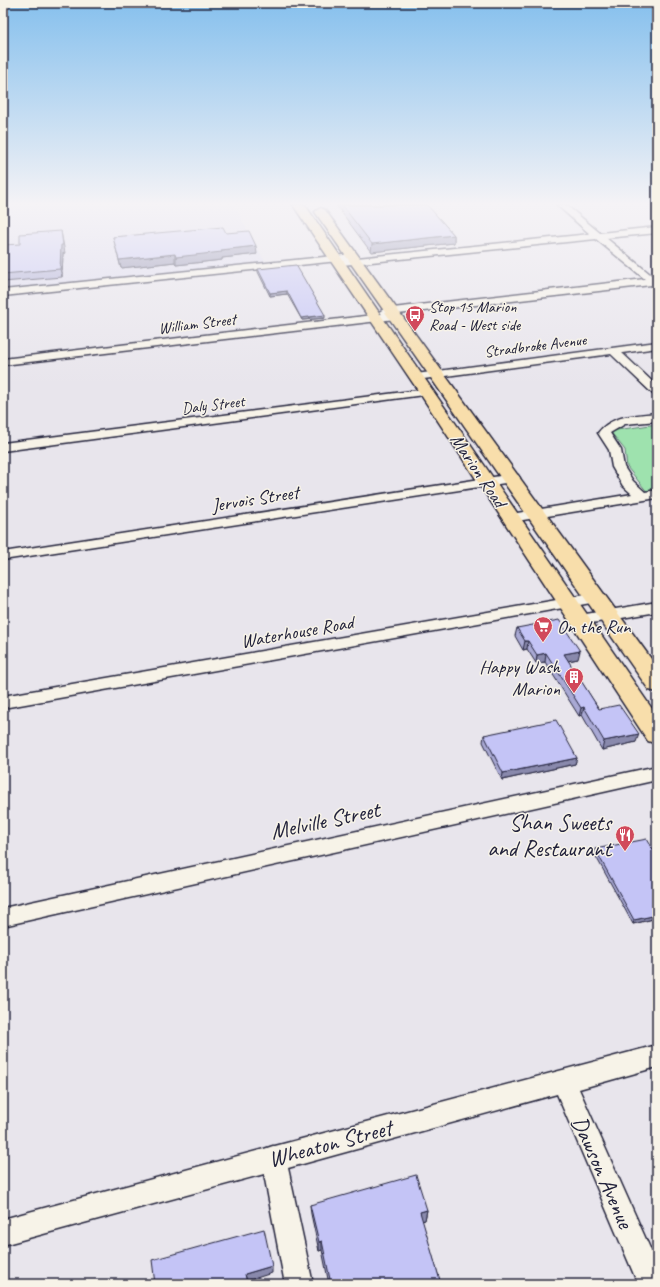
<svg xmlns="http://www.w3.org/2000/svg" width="660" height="1287" viewBox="0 0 660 1287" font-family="Caveat,sans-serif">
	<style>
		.built { fill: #dddbef }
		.green { fill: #9ee2ae; stroke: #608274 }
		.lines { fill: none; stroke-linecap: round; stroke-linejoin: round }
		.minor-casing { stroke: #22223b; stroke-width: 3 }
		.primary-casing { stroke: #22223b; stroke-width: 3 }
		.minor { fill: #f7f3e8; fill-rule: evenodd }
		.primary { fill: #f8deab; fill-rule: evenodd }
		.wall { fill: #a9a9d4; stroke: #22223b }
		.shaded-wall { fill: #8989ac; stroke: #22223b }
		.building { fill: #c4c4f6; stroke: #22223b }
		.labels { text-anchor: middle; stroke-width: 3; stroke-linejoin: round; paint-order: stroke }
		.far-poi-label { font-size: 16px; fill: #22223b; stroke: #f7f3e8; text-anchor: start }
		.far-street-label { font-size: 16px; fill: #22223b; stroke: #f7f3e8 }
		.street-label { font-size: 19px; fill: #22223b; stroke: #f7f3e8 }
		.poi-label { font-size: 19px; fill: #22223b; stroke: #f7f3e8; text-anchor: start }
		.near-street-label { font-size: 23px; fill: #22223b; stroke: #f7f3e8 }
		.near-poi-label { font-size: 23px; fill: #22223b; stroke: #f7f3e8; text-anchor: end }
	</style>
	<rect width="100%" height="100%" fill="#e8e5ec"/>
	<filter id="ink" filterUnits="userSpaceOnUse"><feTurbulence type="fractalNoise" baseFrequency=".025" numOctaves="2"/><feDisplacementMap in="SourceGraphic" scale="8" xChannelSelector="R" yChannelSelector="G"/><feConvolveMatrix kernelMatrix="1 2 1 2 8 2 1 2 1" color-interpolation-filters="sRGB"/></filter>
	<g filter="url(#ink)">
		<!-- built -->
		<polygon class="built" points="3,205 234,205 265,262 3,289"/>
		<!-- green -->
		<polygon class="green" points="657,424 657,492 648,493 627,467 625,450 610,431"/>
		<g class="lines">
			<defs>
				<g id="minor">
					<polygon points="557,205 566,205 600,233 657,227 657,233 606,238 655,278 657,278 657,288 651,285 398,314 400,316 395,319 3,365 3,359 382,314 379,312 384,309 645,279 596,239 342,265 339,264 338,261 3,296 3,290 353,254 356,255 357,258 590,234"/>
					<polygon points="657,342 657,348 622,353 657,386 657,395 653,394 611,354 416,380 412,379 410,377 412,375 416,374"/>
					<polygon points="427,389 431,390 433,392 431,394 3,451 3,443"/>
					<path d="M657,413V421L625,424L610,433L621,450L624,467L633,481L645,492L657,490V498L511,522L506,521L504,518L506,515L511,514L632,494L623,486L612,467L609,450L598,433C611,415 637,415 657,413Z"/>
					<polygon points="513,474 518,475 520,478 518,481 3,560 3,552"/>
					<polygon points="597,593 602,595 605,598 602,601 3,708 3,696"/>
					<polygon points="657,602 657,612 580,625 574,624 572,620 574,616 580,615"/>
					<polygon points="657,766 657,780 3,926 3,908"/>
					<polygon points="657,1045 657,1067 579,1089 657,1264 657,1284 638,1284 557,1094 288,1168 313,1284 285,1284 264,1174 3,1245 3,1219 264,1149 273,1146 275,1146"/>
				</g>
				<g id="primary">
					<polygon points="293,205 305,205 657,716 657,744 648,741 419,392"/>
					<polygon points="321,208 325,210 657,667 657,692 649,690 315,212 317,210"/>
				</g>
			</defs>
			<!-- minor casing -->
			<use href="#minor" class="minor-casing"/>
			<!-- primary casing -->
			<use href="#primary" class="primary-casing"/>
			<!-- minor -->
			<use href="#minor" class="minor"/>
			<!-- primary -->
			<use href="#primary" class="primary"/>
		</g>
		<!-- wall -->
		<g class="wall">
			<polygon points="336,205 427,205 454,235 454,243 371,252"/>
			<polygon points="226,233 257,254 222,258 222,260 176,265 175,262 121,268 115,245 113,237"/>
			<polygon points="3,245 65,253 63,253 62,277 3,282"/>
			<polygon points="258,269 325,318 302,320 287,294 270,296 258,272"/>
			<polygon points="517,628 578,659 568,661 599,709 636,742 602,750 582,715 579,716 545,662 536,663 527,649 523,650 515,636"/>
			<polygon points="484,735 577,758 575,764 502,780 483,742"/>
			<polygon points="595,849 657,856 657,918 633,924 594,853"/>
			<polygon points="310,1205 427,1210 425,1220 422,1221 441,1284 329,1284 322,1250 319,1251 311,1214"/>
		</g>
		<!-- shaded-wall -->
		<g class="shaded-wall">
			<polygon points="61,231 65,253 63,253 62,277 60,269"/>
			<polygon points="454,235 454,243 371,252 372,244"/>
			<polygon points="256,246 257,254 222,258 222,260 176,265 176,257 221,250"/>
			<polygon points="175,254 175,262 121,268 119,260"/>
			<polygon points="287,291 287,294 270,296 270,293"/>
			<polygon points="325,315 325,318 302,320 301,318"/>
			<polygon points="525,641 528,641 527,649 523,650"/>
			<polygon points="580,651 578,659 562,662 564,654"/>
			<polygon points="546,653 545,662 536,663 537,655"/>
			<polygon points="584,707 582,715 579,716 581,708"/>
			<polygon points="639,734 636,742 602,750 604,741"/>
			<polygon points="577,758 575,764 502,780 503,773"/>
			<polygon points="657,915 657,918 633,924 634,920"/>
			<polygon points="427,1210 425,1220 418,1222 420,1212"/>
			<polygon points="322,1241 322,1250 319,1251 319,1242"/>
			<polygon points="272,1266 272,1273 247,1281 245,1274"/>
		</g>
		<!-- building -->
		<g class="building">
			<polygon points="342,205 427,205 454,235 372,244"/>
			<polygon points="223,227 226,233 249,231 256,246 221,250 222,252 176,257 175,254 119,260 113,237"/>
			<polygon points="61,231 63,245 61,245 60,269 3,274 3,245 20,244 20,234"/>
			<polygon points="296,265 325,315 301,318 287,291 270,293 258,269"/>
			<polygon points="559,620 580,651 564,654 599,709 619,705 639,734 604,741 584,707 581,708 546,653 537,655 528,641 525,641 517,628"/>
			<polygon points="556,720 577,758 503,773 484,735"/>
			<polygon points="647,839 657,856 657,915 634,920 595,849"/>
			<polygon points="416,1175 427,1210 420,1212 441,1284 331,1284 322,1241 319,1242 310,1205"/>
			<polygon points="264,1229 272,1266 245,1274 247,1284 155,1284 152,1260"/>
		</g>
	</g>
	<!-- sky -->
	<linearGradient id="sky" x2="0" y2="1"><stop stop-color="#86c0ed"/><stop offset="0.53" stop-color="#f5f3f6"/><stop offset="1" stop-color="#f5f3f6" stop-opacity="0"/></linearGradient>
	<rect width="660" height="385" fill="url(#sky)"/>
	<!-- icons -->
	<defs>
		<symbol id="bus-pin" viewBox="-11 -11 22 30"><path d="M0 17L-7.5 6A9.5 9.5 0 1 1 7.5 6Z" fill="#d1495b" stroke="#f7f3e8"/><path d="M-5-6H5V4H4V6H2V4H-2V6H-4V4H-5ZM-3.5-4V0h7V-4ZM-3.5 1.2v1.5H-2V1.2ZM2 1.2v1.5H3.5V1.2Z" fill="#fff"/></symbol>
		<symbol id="supermarket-pin" viewBox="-11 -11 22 30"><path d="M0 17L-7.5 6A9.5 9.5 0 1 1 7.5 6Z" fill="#d1495b" stroke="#f7f3e8"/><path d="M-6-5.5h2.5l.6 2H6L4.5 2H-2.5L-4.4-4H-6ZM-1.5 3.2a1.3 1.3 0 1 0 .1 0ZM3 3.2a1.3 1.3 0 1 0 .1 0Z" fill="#fff"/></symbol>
		<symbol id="building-pin" viewBox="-11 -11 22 30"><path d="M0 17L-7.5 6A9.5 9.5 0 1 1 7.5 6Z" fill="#d1495b" stroke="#f7f3e8"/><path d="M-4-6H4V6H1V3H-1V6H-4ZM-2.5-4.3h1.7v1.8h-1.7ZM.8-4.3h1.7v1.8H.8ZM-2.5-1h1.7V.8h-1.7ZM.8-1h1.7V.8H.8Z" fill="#fff"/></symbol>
		<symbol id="restaurant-pin" viewBox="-11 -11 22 30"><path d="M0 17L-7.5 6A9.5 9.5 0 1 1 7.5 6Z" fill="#d1495b" stroke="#f7f3e8"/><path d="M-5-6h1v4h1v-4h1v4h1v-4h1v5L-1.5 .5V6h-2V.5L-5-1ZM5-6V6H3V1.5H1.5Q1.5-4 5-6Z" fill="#fff"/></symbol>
	</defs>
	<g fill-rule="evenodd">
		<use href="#bus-pin" x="404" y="304" width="22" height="30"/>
		<use href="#supermarket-pin" x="532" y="615" width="22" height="30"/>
		<use href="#building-pin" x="563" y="666" width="22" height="30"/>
		<use href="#restaurant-pin" x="614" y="824" width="22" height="30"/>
	</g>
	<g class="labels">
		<!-- far-poi labels -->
		<g class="far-poi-label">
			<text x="429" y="312">Stop 15 Marion<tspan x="429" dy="18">Road - West side</tspan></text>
		</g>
		<!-- far-street labels -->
		<g class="far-street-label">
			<text transform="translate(197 323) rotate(-7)" y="6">William Street</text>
			<text transform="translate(535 345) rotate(-7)" y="6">Stradbroke Avenue</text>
			<text transform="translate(213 404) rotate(-7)" y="6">Daly Street</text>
		</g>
		<!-- street labels -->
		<g class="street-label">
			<text transform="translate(479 470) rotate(56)" y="7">Marion Road</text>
			<text transform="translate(255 498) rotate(-9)" y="7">Jervois Street</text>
			<text transform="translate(297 631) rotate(-10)" y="7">Waterhouse Road</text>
		</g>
		<!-- poi labels -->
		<g class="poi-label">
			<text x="557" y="633">On the Run</text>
			<text x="560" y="673" text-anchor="end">Happy Wash<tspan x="560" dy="22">Marion</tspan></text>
		</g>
		<!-- near-street labels -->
		<g class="near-street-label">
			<text transform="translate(325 820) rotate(-12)" y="8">Melville Street</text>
			<text transform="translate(330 1143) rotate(-15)" y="8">Wheaton Street</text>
			<text transform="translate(603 1172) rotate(66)" y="8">Dawson Avenue</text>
		</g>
		<!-- near-poi labels -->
		<g class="near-poi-label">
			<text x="611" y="830">Shan Sweets<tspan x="611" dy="26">and Restaurant</tspan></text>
		</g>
	</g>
	<!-- margin -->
	<rect width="660" height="1287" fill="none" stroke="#f7f3e8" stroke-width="16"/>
	<rect x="8" y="8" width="644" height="1271" fill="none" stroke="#22223b" stroke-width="1.5" filter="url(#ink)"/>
</svg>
